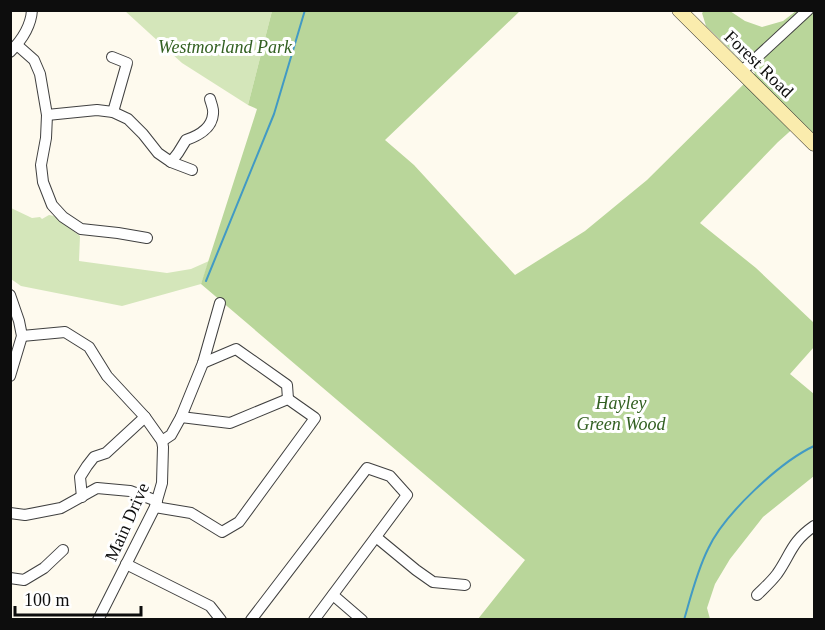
<svg xmlns="http://www.w3.org/2000/svg" width="825" height="630" viewBox="0 0 825 630" font-family="'Times New Roman',serif">
	<style>
		.green { fill: #d4e6ba }
		.forest { fill: #b9d69a }
		.lines { fill: none; stroke-linecap: round; stroke-linejoin: round }
		.stream { stroke: #429ac4; stroke-width: 2 }
		.street-casing { stroke: #404040; stroke-width: 12 }
		.secondary-casing { stroke: #2f2f2f; stroke-width: 15 }
		.street { stroke: #fff; stroke-width: 10 }
		.secondary { stroke: #faecad; stroke-width: 14 }
		.labels { text-anchor: middle; stroke-width: 6; stroke-linejoin: round; paint-order: stroke }
		.park-label { font-size: 18px; font-style: italic; fill: #336022; stroke: #fff }
		.street-label { font-size: 18px; fill: #0d0d0d; stroke: #fff }
	</style>
	<rect width="100%" height="100%" fill="#fefaee"/>
	<!-- green -->
	<g class="green">
		<polygon points="125,11 272,11 248,105 182,63"/>
		<polygon points="11,208 32,218 40,217 42,219 49,215 54,216 80,236 79,261 167,273 191,269 209,261 201,284 122,306 21,286 11,279"/>
	</g>
	<!-- forest -->
	<polygon class="forest" points="272,11 520,11 385,140 414,165 515,275 585,231 647,180 755,73 706,26 702,13 704,11 730,11 745,21 762,27 783,21 796,11 814,11 814,134 808,128 797,125 778,142 700,223 756,268 814,323 814,347 790,374 814,394 814,476 763,517 730,559 715,584 707,608 710,619 478,619 525,560 201,284 257,109 248,105"/>
	<g class="lines">
		<!-- stream -->
		<g class="stream">
			<polyline points="206,281 274,114 305,10"/>
			<path d="M684,620C691,596 697,571 708,549C724,514 780,462 814,446"/>
		</g>
		<defs>
			<g id="street">
				<polyline points="17,45 34,60 40,74 47,115 46,138 41,165 43,182 52,205 63,217 81,229 118,233 147,238"/>
				<path d="M10,52C21,41 31,26 32,10"/>
				<polyline points="112,57 127,63 113,112"/>
				<polyline points="741,72 808,10"/>
				<path d="M47,115L97,110L113,112L128,119L143,134L158,153L171,162L178,153L186,140C198,136 212,128 213,114C214,109 211,103 210,99"/>
				<polyline points="171,162 192,170"/>
				<polyline points="10,295 19,321 22,336 10,376"/>
				<polyline points="22,336 65,332 89,347 107,376 145,417 162,441 163,447 162,483 155,507 98,620"/>
				<polyline points="203,363 236,349 287,385 288,399"/>
				<polyline points="162,441 171,435 181,417 203,363 220,303"/>
				<polyline points="82,497 80,477 87,466 94,457 106,453 145,417"/>
				<polyline points="155,507 191,513 222,532 239,522 315,418 288,399 230,423 181,417"/>
				<polyline points="10,513 25,515 61,508 97,488 130,491 157,501"/>
				<polyline points="376,537 416,570 433,582 465,585"/>
				<polyline points="126,564 210,606 221,620"/>
				<polyline points="10,578 24,580 44,568 63,550"/>
				<polyline points="333,595 362,620"/>
				<path d="M757,595C764,588 771,582 777,574C791,554 791,542 814,526"/>
				<polyline points="251,620 367,468 390,476 407,495 314,620"/>
			</g>
			<polyline id="secondary" points="679,10 814,144"/>
		</defs>
		<!-- street casing -->
		<use href="#street" class="street-casing"/>
		<!-- secondary casing -->
		<use href="#secondary" class="secondary-casing"/>
		<!-- street -->
		<use href="#street" class="street"/>
		<!-- secondary -->
		<use href="#secondary" class="secondary"/>
	</g>
	<g class="labels">
		<!-- park labels -->
		<g class="park-label">
			<text x="225" y="53">Westmorland Park</text>
			<text x="621" y="409">Hayley<tspan x="621" dy="21">Green Wood</tspan></text>
		</g>
		<!-- street labels -->
		<g class="street-label">
			<text transform="translate(759 64) rotate(44)" y="6">Forest Road</text>
			<text transform="translate(127 522) rotate(-66)" y="6">Main Drive</text>
		</g>
	</g>
	<!-- border -->
	<rect width="825" height="630" fill="none" stroke="#0d0d0d" stroke-width="24"/>
	<!-- scale -->
	<path d="M15 606v9h126v-9" fill="none" stroke="#0d0d0d" stroke-width="3"/>
	<text x="24" y="606" font-size="18" fill="#0d0d0d" stroke="#ffffff" stroke-width="4.5" paint-order="stroke">100 m</text>
</svg>
